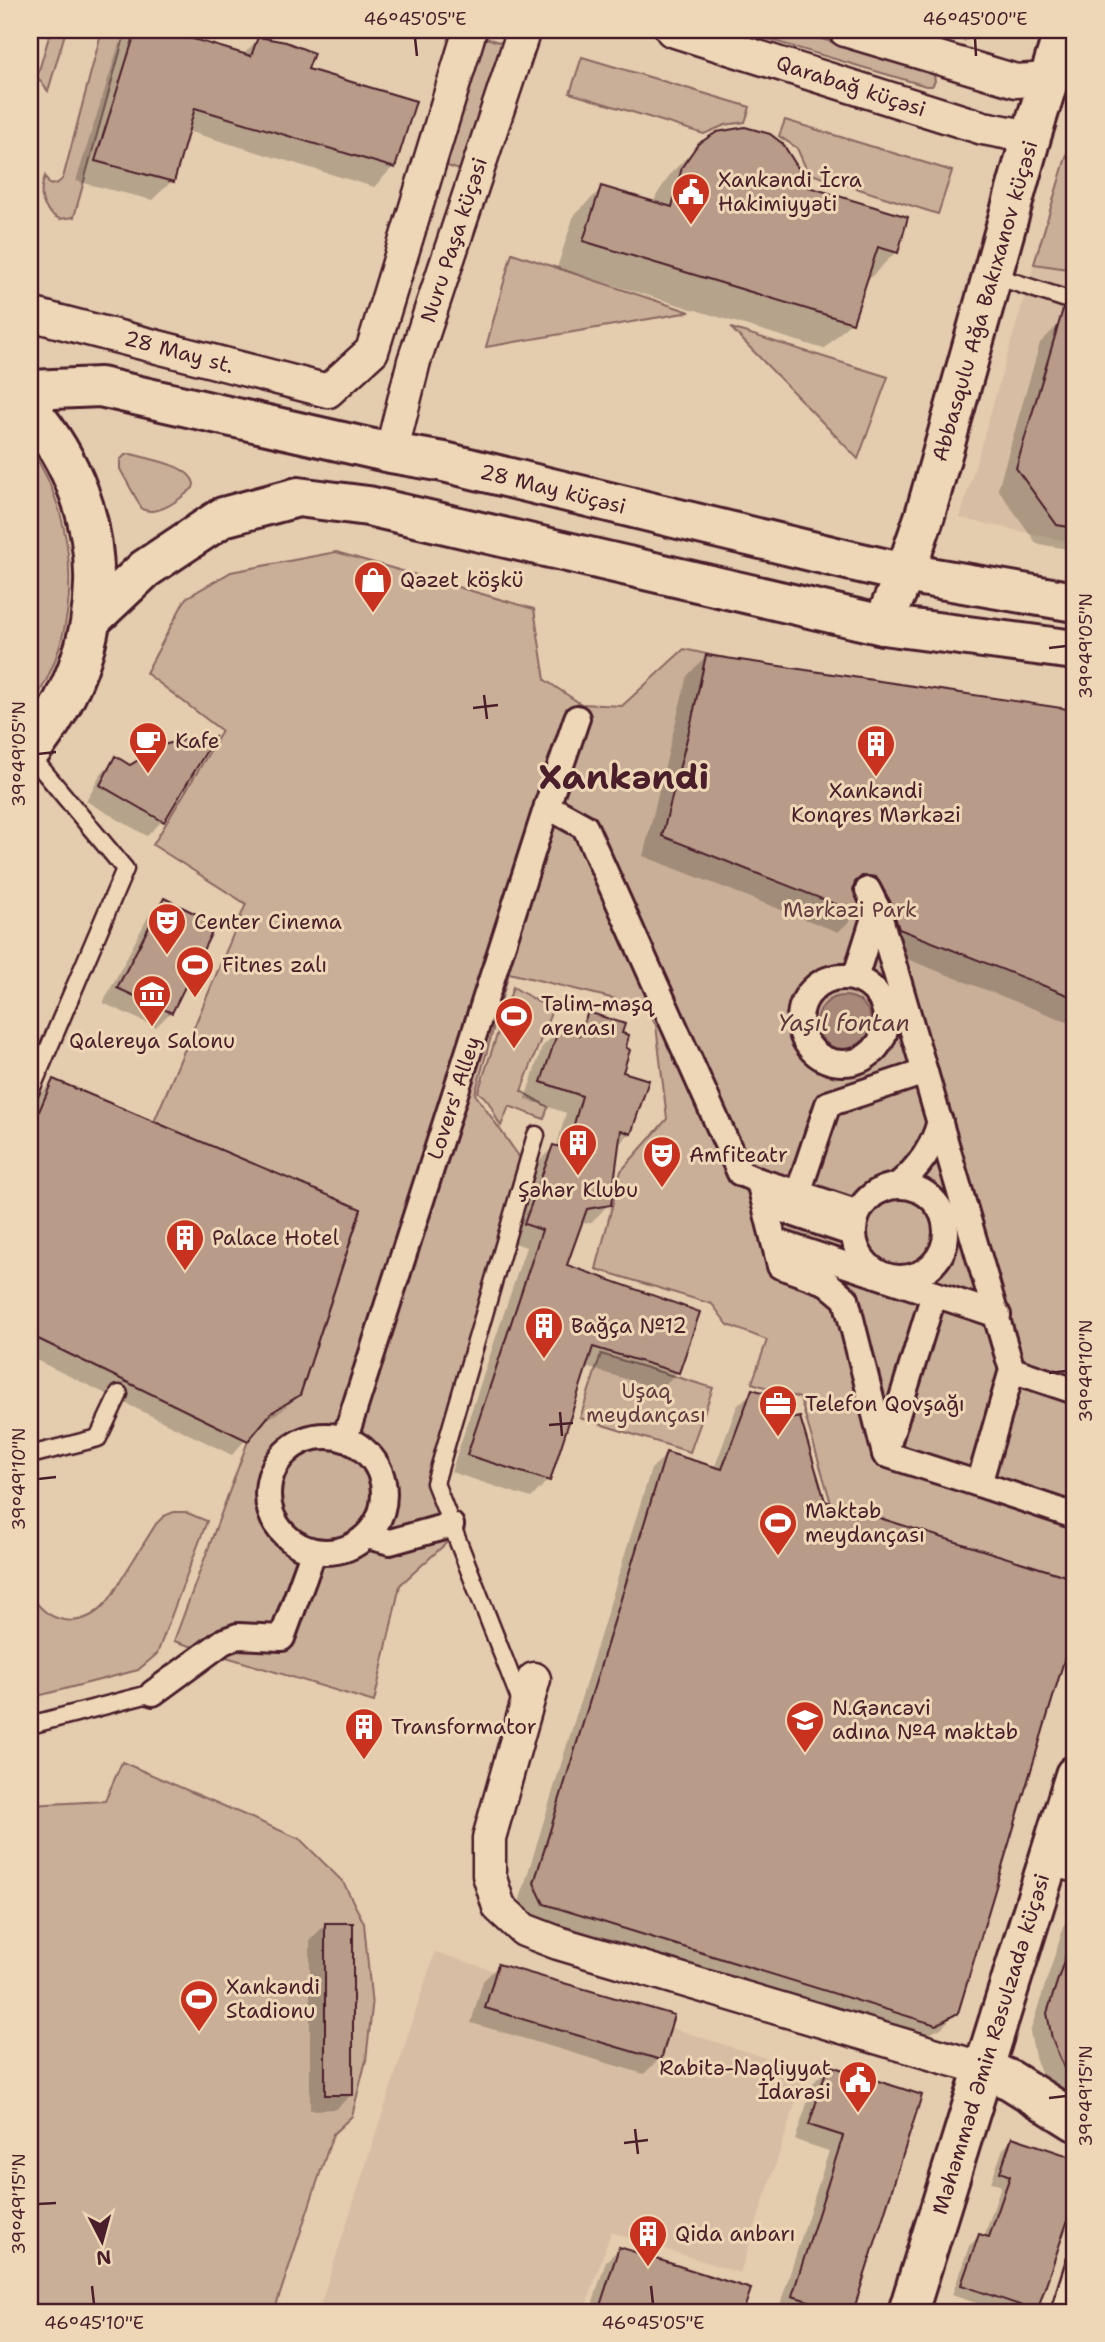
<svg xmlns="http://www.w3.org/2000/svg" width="1105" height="2342" viewBox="0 0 1105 2342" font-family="'Shantell Sans',sans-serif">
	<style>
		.built { fill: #d7bda3 }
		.green { fill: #caaf98; stroke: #8a6762; stroke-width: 2 }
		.water { fill: #a78879; stroke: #825e5a; stroke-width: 2 }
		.shadow { fill: #0003; fill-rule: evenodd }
		.building { fill: #b99b89; stroke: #4a1f2b; stroke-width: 2 }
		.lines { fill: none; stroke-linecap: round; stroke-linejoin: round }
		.service-casing { stroke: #4a1f2b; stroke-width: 21 }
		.pedestrian-casing { stroke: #4a1f2b; stroke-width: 30 }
		.minor-casing { stroke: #4a1f2b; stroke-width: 37 }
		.tertiary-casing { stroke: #4a1f2b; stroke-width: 44 }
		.secondary-casing { stroke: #4a1f2b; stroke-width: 44 }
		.primary-casing { stroke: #4a1f2b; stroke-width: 44 }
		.service { stroke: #eed7b6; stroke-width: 16 }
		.pedestrian { stroke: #eed7b6; stroke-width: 24 }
		.minor { stroke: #eed7b6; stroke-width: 32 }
		.tertiary { stroke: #eed7b6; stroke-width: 38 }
		.secondary { stroke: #eed7b6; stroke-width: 38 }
		.primary { stroke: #eed7b6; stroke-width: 38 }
		.ticks { fill: none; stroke: #4a1f2b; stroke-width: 2.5 }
		.labels { text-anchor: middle; stroke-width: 6; stroke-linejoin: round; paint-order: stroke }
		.street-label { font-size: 21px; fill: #4a1f2b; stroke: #eed7b6 }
		.poi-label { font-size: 21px; fill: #4a1f2b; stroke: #eed7b6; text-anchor: start }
		.park-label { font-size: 21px; fill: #643c41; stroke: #eed7b6 }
		.water-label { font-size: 23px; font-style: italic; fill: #61393e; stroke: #eed7b6 }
		.town-label { font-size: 35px; font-weight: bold; fill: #4a1f2b; stroke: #eed7b6 }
		.neatline { fill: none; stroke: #4a1f2b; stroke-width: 2.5 }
		.ticks-label { font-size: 18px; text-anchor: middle; fill: #4a1f2b }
	</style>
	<rect width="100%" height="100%" fill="#e4ccae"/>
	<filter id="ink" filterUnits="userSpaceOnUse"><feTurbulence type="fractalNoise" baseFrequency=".0143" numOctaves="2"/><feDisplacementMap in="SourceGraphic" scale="14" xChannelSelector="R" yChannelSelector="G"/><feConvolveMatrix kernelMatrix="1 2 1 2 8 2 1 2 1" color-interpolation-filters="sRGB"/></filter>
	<g filter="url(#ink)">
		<!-- built -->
		<g class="built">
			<polygon points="1034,264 1075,270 1075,543 960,518"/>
			<polygon points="435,1952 806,2071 740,2273 611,2232 584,2312 318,2312"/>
		</g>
		<!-- green -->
		<g class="green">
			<polygon points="51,30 66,30 48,91 37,77"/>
			<path d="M102,30H126L74,217L60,219C41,211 38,194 45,176L49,184C55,186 59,183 63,178Z"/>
			<polygon points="737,30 791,30 930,71 934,75 935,81 932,86 926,86"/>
			<polygon points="483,37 505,44 463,171 441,164"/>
			<polygon points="582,57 750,107 745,122 725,125 704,134 570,93"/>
			<polygon points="785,120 952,171 938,214 808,173 797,148 779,136"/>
			<polygon points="1075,127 1075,270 1034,264"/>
			<polygon points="512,253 690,312 486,347"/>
			<polygon points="731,328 888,377 858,459"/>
			<path d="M30,448C81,523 84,633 30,707Z"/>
			<path d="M126,454H131C149,459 190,465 194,484L193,488C180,499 158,517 142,509L120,469V460Z"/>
			<polygon points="336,552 534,609 545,680 581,704 622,706 684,649 827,681 1075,714 1075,1579 831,1503 800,1398 752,1383 767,1340 728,1325 712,1304 596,1269 621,1171 667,1119 656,1025 644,1006 509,973 475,1094 525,1165 434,1485 452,1538 400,1585 374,1702 174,1641 248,1441 271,1413 300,1395 361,1210 154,1122 246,904 153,845 222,731 146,673 186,598 231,572"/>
			<path d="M513,987L552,1010L521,1091L548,1107L544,1119L509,1106L501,1126C492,1113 493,1102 478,1092Z"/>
			<polygon points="601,1354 713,1388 690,1452 580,1418"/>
			<path d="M174,1512H185L207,1521L157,1654L138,1670L30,1698V1593C47,1624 81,1631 106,1603C112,1597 117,1587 121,1580C133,1561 144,1543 156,1524L164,1516Z"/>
			<polygon points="122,1762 300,1839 343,1882 364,1923 372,2007 366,2060 352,2116 333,2134 274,2312 30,2312 30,1805 105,1801"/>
		</g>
		<!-- water -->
		<circle class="water" cx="844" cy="1023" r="27"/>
		<!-- shadow -->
		<g class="shadow">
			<polygon points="133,30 156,30 242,56 258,39 305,70 393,167 374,187 187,131 172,181 152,200 76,181 119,44"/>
			<polygon points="926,30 976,30 965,42"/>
			<polygon points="699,145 801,186 896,252 869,279 866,278 851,322 824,349 557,268 574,215 602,188 654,203 656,196 671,173"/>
			<polygon points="1060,323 1075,328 1075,550 1037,544 998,489 1040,343"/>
			<polygon points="706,656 1075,712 1075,1025 879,948 871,921 857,898 855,899 858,913 838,932 643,856 687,676"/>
			<polygon points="211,739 162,821 147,836 86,801 101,774 116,759 130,767"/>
			<polygon points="164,900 171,1012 156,1027 103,1003 149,915"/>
			<polygon points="588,1014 619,1034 621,1073 630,1133 617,1146 609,1204 592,1222 580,1224 565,1266 678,1372 660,1389 585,1367 548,1480 531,1498 451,1472 526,1247 509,1241 536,1164 553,1147 556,1148 566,1113 525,1099 542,1047 559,1030 570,1034"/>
			<path d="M53,1081L299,1394L283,1410L259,1424L232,1455L30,1357V1115L38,1096ZM288,1401V1405L264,1419L263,1416Z"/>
			<polygon points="753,1391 824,1503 1075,1581 1075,1618 957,2012 941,2028 919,2039 529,1918 520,1899 651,1469 667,1454 714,1469 737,1406"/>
			<polygon points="1075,1892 1075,2109 1044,2080 1035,2057 1030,2032"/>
			<polygon points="325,1925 352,2094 336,2109 310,2110 310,1940"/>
			<polygon points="498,1966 659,2059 644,2074 471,2023 483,1981"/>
			<polygon points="829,2067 920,2096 851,2312 783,2312 778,2311 829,2151 795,2140 814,2082"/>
			<polygon points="1013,2139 1075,2159 1075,2193 1034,2312 1002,2312 952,2295 969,2246 979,2236 984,2237 1001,2186 991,2182 1003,2149"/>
			<polygon points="619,2249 749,2290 741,2312 590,2312 606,2261"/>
		</g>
		<!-- building -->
		<g class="building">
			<polygon points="136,30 163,30 251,56 258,37 286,42 314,53 308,69 416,101 395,168 195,108 174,182 95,161"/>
			<polygon points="745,127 770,134 783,144 798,168 802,185 908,217 898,253 878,247 853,323 583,241 601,186 672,207 682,167 698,144 717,132"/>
			<polygon points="1063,309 1075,312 1075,528 1057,525 1016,468"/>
			<polygon points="706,655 1075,710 1075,998 899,929 890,901 876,877 862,876 855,882 853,890 861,909 860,914 662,836 692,719"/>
			<polygon points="215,737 164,822 100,785 115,756 130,765 163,745 187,739"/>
			<polygon points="164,898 216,924 172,1013 117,988"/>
			<polygon points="588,1012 625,1024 622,1033 629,1035 626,1047 630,1050 623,1072 649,1080 631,1134 621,1130 611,1205 587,1209 567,1265 700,1312 679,1373 593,1347 550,1481 467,1455 542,1230 524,1224 553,1145 567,1149 582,1096 541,1082 559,1028 579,1035"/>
			<polygon points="53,1079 361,1209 300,1395 271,1413 248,1441 30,1335 30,1132"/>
			<polygon points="752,1389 772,1395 786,1420 800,1417 825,1501 1075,1579 1075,1624 958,2013 936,2025 544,1904 534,1883 666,1452 722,1469"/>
			<rect x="325" y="1923" width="28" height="172"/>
			<polygon points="1070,1942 1075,1943 1075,2094 1052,2039 1047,2013"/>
			<polygon points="498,1964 674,2015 661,2060 485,2008"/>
			<polygon points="828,2065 922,2095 853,2312 845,2312 792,2296 843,2136 809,2125"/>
			<polygon points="1012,2137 1075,2158 1075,2199 1037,2311 961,2285 979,2234 989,2237 1010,2176 1000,2172"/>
			<polygon points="619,2247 751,2289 743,2312 598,2312"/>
		</g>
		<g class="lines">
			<defs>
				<g id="service">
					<polyline points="992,275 1075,302"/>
					<polyline points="30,755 125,869 30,1092"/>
					<polyline points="30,1455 98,1438 119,1394"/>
					<polyline points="523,1707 435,1483 536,1135"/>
					<polyline points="30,1725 153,1693"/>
					<polyline points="1047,1866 1075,1874"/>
					<polyline points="1059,2312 1075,2262"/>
				</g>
				<g id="pedestrian">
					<polyline points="547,806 585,827 740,1173 759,1181"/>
					<polyline points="868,890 877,908 1012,1370 979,1484 1075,1516"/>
					<circle cx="843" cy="1020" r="43"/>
					<polyline points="855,978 877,908"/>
					<polyline points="925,1072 828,1104 798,1193 759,1181 780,1266 827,1283 846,1299 885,1454 979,1484"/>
					<path d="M898,1185C919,1167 933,1148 940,1121"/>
					<circle cx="900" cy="1232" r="46"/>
					<polyline points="798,1193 858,1213"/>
					<polyline points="765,1204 854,1234"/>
					<polyline points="774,1241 998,1315"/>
					<polyline points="1012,1370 1075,1391"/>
					<circle cx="326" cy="1494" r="58"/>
					<polyline points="345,1438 547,806 577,718"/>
					<polyline points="885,1454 934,1294"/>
					<polyline points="367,1536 390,1542 451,1525"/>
					<polyline points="153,1693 224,1641 238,1636 282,1638 313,1553"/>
				</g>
				<g id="minor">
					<polyline points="672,30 983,128 1031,137"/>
					<polyline points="845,30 1016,81 1049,79"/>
					<polyline points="30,314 328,391 372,351 470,30"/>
					<polyline points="391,453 414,361 524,30"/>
					<polyline points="534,1679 489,1838 489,1875 499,1907 524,1930 558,1943 984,2069"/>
				</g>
				<g id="tertiary">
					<polyline points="883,625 905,573 925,515 1031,137 1064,30"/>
					<polyline points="984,2069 1010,2080 1075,2121"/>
				</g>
				<g id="secondary">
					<polyline points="30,390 100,387 391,453 444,462 852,561 905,573 1075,602"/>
					<polyline points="92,619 145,569 223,517 298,497 368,506 883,625 1075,650"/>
					<polyline points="908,2312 1075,1775"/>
				</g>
				<path id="primary" d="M30,410C118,513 113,648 30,752"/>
			</defs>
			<!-- service casing -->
			<use href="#service" class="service-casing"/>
			<!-- pedestrian casing -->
			<use href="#pedestrian" class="pedestrian-casing"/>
			<!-- minor casing -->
			<use href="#minor" class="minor-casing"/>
			<!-- tertiary casing -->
			<use href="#tertiary" class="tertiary-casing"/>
			<!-- secondary casing -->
			<use href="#secondary" class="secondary-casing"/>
			<!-- primary casing -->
			<use href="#primary" class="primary-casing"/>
			<!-- service -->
			<use href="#service" class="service"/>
			<!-- pedestrian -->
			<use href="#pedestrian" class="pedestrian"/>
			<!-- minor -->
			<use href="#minor" class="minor"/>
			<!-- tertiary -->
			<use href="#tertiary" class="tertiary"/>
			<!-- secondary -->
			<use href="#secondary" class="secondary"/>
			<!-- primary -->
			<use href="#primary" class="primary"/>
		</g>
	</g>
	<!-- ticks -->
	<path class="ticks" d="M415,38L417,56M975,38L976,56M1049,648L1066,646M484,695L487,719M473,708L498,705M38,754L56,752M1049,1373L1066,1371M560,1412L562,1436M549,1425L573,1423M38,1479L56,1477M1049,2098L1066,2096M635,2129L638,2154M624,2143L648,2140M38,2204L56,2203M92,2286L94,2304M651,2286L653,2304"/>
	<!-- icons -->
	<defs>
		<symbol id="civic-pin" viewBox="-11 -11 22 30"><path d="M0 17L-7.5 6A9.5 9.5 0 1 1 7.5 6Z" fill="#c8321e" stroke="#eed7b6"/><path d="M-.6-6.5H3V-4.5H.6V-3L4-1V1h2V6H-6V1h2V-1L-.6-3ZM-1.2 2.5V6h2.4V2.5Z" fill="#fff"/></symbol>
		<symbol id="shop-pin" viewBox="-11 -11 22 30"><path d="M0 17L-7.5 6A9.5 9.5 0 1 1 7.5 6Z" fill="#c8321e" stroke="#eed7b6"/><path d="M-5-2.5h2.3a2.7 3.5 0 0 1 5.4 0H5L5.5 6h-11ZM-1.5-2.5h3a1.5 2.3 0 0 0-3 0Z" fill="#fff"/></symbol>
		<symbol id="cafe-pin" viewBox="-11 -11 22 30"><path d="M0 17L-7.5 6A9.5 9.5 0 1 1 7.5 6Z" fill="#c8321e" stroke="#eed7b6"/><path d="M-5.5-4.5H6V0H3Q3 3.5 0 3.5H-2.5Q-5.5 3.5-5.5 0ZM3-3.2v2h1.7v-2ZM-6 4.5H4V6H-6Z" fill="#fff"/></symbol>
		<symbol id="building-pin" viewBox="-11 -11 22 30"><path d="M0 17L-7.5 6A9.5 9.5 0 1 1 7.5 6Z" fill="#c8321e" stroke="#eed7b6"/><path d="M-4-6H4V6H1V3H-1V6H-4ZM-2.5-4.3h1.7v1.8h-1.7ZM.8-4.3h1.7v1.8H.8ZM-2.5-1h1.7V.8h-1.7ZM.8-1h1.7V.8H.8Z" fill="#fff"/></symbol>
		<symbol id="theatre-pin" viewBox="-11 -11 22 30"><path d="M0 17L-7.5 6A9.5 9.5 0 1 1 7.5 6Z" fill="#c8321e" stroke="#eed7b6"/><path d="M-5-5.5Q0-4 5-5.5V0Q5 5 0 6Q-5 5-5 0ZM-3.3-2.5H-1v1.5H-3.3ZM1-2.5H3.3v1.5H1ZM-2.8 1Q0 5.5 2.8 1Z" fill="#fff"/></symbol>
		<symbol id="stadium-pin" viewBox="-11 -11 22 30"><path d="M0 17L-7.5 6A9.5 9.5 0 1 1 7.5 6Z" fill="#c8321e" stroke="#eed7b6"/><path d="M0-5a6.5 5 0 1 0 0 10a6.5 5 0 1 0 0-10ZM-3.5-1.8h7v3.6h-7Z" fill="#fff"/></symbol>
		<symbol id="museum-pin" viewBox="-11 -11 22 30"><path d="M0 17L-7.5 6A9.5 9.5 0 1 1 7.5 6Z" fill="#c8321e" stroke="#eed7b6"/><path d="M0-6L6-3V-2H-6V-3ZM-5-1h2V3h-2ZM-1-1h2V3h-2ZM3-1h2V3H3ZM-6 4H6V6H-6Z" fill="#fff"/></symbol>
		<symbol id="office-pin" viewBox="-11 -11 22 30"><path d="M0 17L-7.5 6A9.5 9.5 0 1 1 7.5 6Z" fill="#c8321e" stroke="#eed7b6"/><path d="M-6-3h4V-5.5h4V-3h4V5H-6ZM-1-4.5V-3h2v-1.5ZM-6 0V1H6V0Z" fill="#fff"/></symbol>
		<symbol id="school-pin" viewBox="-11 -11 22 30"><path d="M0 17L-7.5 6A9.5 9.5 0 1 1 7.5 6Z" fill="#c8321e" stroke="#eed7b6"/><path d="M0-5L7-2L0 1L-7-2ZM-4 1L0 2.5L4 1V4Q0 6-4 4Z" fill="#fff"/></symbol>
	</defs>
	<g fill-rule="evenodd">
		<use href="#civic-pin" x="669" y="170" width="44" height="60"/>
		<use href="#shop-pin" x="351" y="558" width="44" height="60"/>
		<use href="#cafe-pin" x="126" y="719" width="44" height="60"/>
		<use href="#building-pin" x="854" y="722" width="44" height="60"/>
		<use href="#theatre-pin" x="145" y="900" width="44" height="60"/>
		<use href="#stadium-pin" x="173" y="943" width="44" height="60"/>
		<use href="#museum-pin" x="130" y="972" width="44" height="60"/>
		<use href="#stadium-pin" x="492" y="994" width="44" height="60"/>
		<use href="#building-pin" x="556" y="1121" width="44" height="60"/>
		<use href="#theatre-pin" x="640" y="1133" width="44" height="60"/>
		<use href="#building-pin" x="163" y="1216" width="44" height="60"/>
		<use href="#building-pin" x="522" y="1304" width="44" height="60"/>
		<use href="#office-pin" x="756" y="1382" width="44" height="60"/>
		<use href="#stadium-pin" x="756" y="1501" width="44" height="60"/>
		<use href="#school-pin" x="783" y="1698" width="44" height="60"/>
		<use href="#building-pin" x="342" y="1705" width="44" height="60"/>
		<use href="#stadium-pin" x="177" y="1977" width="44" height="60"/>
		<use href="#civic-pin" x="836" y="2058" width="44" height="60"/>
		<use href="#building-pin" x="626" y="2212" width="44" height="60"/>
	</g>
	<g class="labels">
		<!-- street labels -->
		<g class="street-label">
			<text transform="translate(851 86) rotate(18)" y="7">Qarabağ küçəsi</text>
			<text transform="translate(454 240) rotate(-72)" y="7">Nuru Paşa küçəsi</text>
			<text transform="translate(985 301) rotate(-74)" y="7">Abbasqulu Ağa Bakıxanov küçəsi</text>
			<text transform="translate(179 352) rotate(15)" y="7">28 May st.</text>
			<text transform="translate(553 489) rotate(14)" y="7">28 May küçəsi</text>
			<text transform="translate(454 1098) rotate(-72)" y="7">Lovers' Alley</text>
			<text transform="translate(991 2044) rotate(-73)" y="7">Məhəmməd Əmin Rəsulzadə küçəsi</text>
		</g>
		<!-- poi labels -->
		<g class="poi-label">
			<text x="718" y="187">Xankəndi İcra<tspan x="718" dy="24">Hakimiyyəti</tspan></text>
			<text x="400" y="587">Qəzet köşkü</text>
			<text x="175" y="748">Kafe</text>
			<text x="876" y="798" text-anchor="middle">Xankəndi<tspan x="876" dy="24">Konqres Mərkəzi</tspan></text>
			<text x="194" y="929">Center Cinema</text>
			<text x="222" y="972">Fitnes zalı</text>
			<text x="541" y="1011">Təlim-məşq<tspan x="541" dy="24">arenası</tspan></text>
			<text x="152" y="1048" text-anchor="middle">Qalereya Salonu</text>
			<text x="689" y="1162">Amfiteatr</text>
			<text x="578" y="1197" text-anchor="middle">Şəhər Klubu</text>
			<text x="212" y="1245">Palace Hotel</text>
			<text x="571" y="1333">Bağça №12</text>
			<text x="805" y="1411">Telefon Qovşağı</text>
			<text x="805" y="1518">Məktəb<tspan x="805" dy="24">meydançası</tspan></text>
			<text x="832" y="1715">N.Gəncəvi<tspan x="832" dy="24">adına №4 məktəb</tspan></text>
			<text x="391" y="1734">Transformator</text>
			<text x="226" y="1994">Xankəndi<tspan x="226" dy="24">Stadionu</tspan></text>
			<text x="831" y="2075" text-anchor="end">Rabitə-Nəqliyyat<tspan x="831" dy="24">İdarəsi</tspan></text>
			<text x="675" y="2241">Qida anbarı</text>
		</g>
		<!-- park labels -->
		<g class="park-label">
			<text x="850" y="917">Mərkəzi Park</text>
			<text x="646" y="1398">Uşaq<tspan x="646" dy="24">meydançası</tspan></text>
		</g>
		<!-- water labels -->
		<g class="water-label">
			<text x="844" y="1031">Yaşıl fontan</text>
		</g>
		<!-- town labels -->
		<g class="town-label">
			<text x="624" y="789">Xankəndi</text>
		</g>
	</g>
	<!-- margin -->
	<rect width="1105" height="2342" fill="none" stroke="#eed7b6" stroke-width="77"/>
	<!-- north arrow -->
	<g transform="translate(102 2241) rotate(174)" stroke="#eed7b6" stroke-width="5" paint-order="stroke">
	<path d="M0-5L12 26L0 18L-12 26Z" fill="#4a1f2b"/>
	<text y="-10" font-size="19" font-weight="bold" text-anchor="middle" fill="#4a1f2b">N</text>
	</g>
	<rect x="38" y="38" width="1028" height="2266" class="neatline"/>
	<g class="ticks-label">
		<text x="415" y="25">46°45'05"E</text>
		<text x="975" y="25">46°45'00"E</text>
		<text transform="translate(1086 646) rotate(-90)" y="6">39°49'05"N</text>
		<text transform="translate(19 754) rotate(-90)" y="6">39°49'05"N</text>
		<text transform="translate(1086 1371) rotate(-90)" y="6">39°49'10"N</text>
		<text transform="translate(19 1479) rotate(-90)" y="6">39°49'10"N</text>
		<text transform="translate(1086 2096) rotate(-90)" y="6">39°49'15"N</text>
		<text transform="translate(19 2204) rotate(-90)" y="6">39°49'15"N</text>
		<text x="94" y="2329">46°45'10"E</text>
		<text x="653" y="2329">46°45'05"E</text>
	</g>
</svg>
